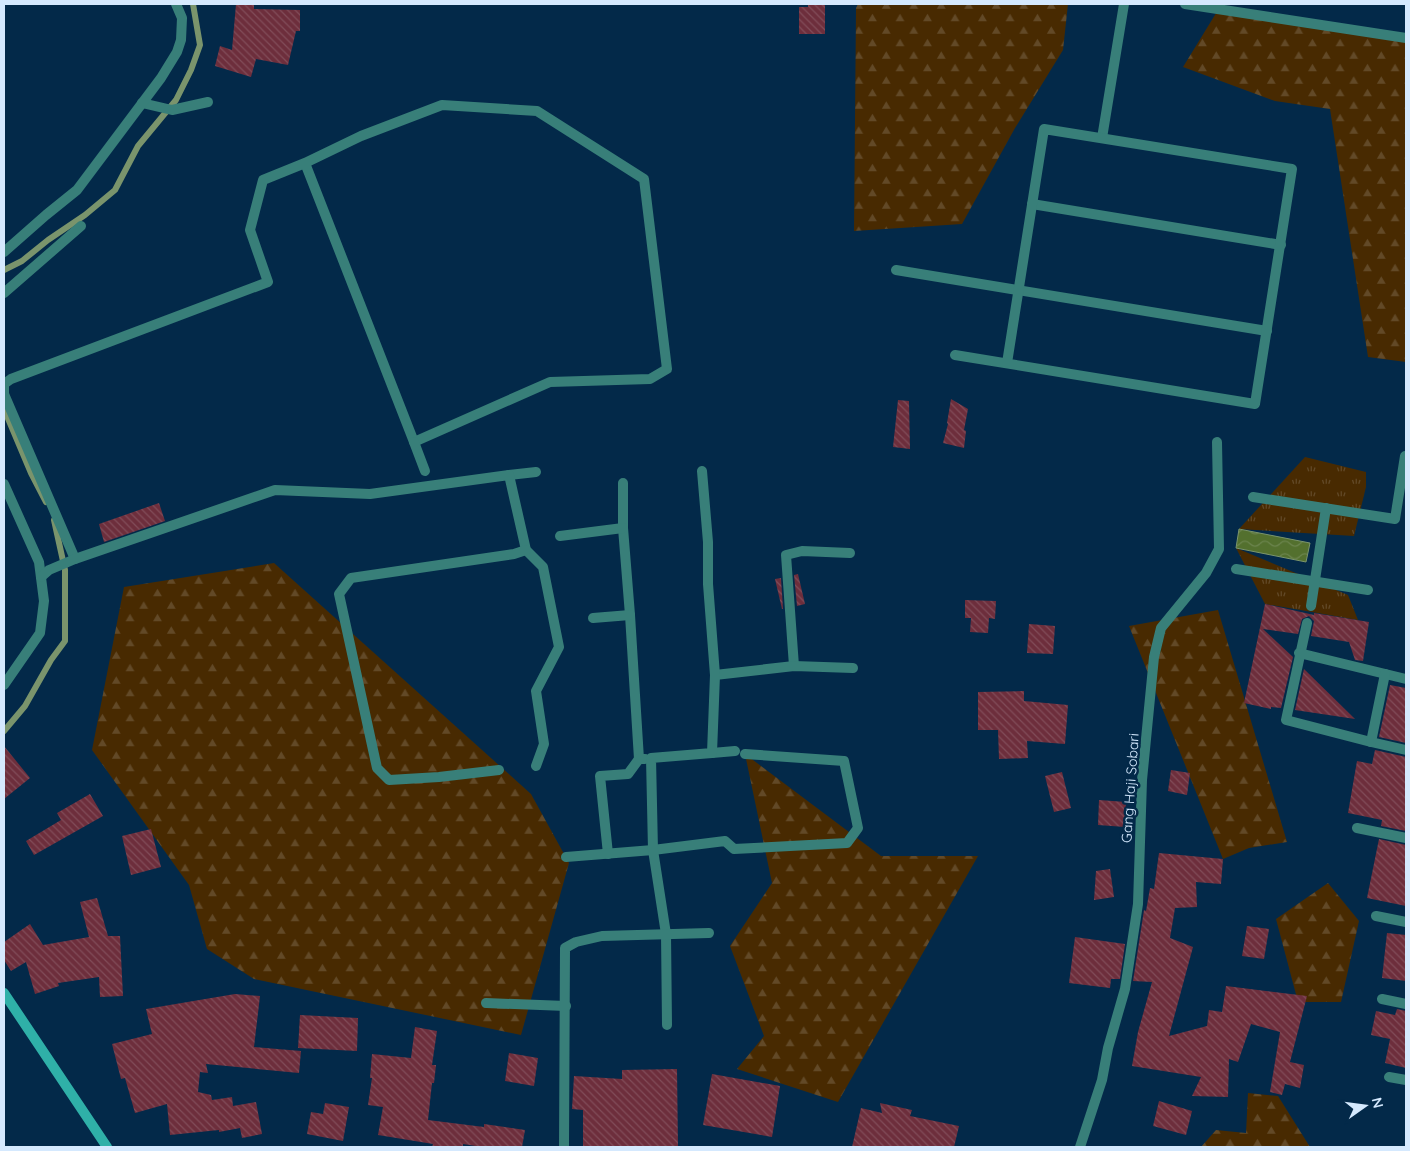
<svg xmlns="http://www.w3.org/2000/svg" width="1410" height="1151" viewBox="0 0 1410 1151" font-family="Quicksand,sans-serif">
	<style>
		.grass { fill: url(#grass-tufts) }
		.forest { fill: url(#forest-firs) }
		.water { fill: url(#water-waves); stroke: #7a946c }
		.lines { fill: none; stroke-linecap: round; stroke-linejoin: round }
		.stream { stroke: #7a946c; stroke-width: 6 }
		.building { fill: url(#building-back-hatch) }
		.minor { stroke: #387f79; stroke-width: 10 }
		.secondary { stroke: #2fb0a8; stroke-width: 10 }
		.labels { text-anchor: middle; stroke-width: 5; stroke-linejoin: round; paint-order: stroke }
		.street-label { font-size: 14px; fill: #d5e9fe; stroke: #032949 }
	</style>
	<defs>
		<pattern id="grass-tufts" width="24" height="20" patternUnits="userSpaceOnUse" patternTransform="scale(1.25)"><rect width="24" height="20" fill="#482a01"/><path d="M3 7l-1-3M5 7V3M7 7l1-3M15 17l-1-3M17 17v-4M19 17l1-3" fill="none" stroke="#624927"/></pattern>
		<pattern id="forest-firs" width="22" height="20" patternUnits="userSpaceOnUse" patternTransform="scale(1.25)"><rect width="22" height="20" fill="#482a01"/><path d="M5 1l3.5 6h-7zM16 11l3.5 6h-7z" fill="#624927"/></pattern>
		<pattern id="water-waves" width="16" height="10" patternUnits="userSpaceOnUse" patternTransform="scale(1.25)"><rect width="16" height="10" fill="#53702e"/><path d="M0 5q4-4 8 0t8 0" fill="none" stroke="#6b844d"/></pattern>
		<pattern id="building-back-hatch" width="6" height="6" patternUnits="userSpaceOnUse" patternTransform="scale(1.25)"><rect width="6" height="6" fill="#6d2e3c"/><path d="M-1 5l2 2M0 0l6 6M5-1l2 2" fill="none" stroke="#814c59"/></pattern>
	</defs>
	<rect width="100%" height="100%" fill="#032949"/>
	<!-- grass -->
	<g class="grass">
		<polygon points="1305,457 1366,472 1366,487 1354,536 1239,529"/>
		<polygon points="1236,548 1348,595 1358,620 1265,604"/>
	</g>
	<!-- forest -->
	<g class="forest">
		<polygon points="858,4 1068,4 1063,50 1015,128 962,224 854,231 856,8"/>
		<polygon points="1218,10 1406,38 1406,362 1368,357 1330,109 1275,101 1183,67"/>
		<polygon points="274,563 531,794 569,863 521,1035 254,979 207,949 189,885 92,750 124,587"/>
		<polygon points="1218,610 1287,842 1249,848 1223,859 1129,626"/>
		<polygon points="745,754 881,856 978,856 838,1102 737,1069 764,1036 730,946 772,883"/>
		<polygon points="1328,883 1359,921 1341,1002 1298,1002 1276,919"/>
		<polygon points="1248,1093 1278,1096 1310,1147 1201,1147 1216,1130 1246,1133"/>
	</g>
	<!-- water -->
	<polygon class="water" points="1239,529 1310,543 1306,562 1236,548"/>
	<g class="lines">
		<!-- stream -->
		<g class="stream">
			<polyline points="4,270 22,261 48,240 85,215 115,190 138,146 176,100 191,70 200,45 193,4"/>
			<polyline points="4,409 31,473 46,502"/>
			<polyline points="4,731 25,706 51,660 65,641 65,570 54,520"/>
		</g>
	</g>
	<!-- building -->
	<g class="building">
		<polygon points="236,4 254,4 254,9 300,10 300,31 296,31 288,65 256,59 251,77 215,66 220,46 232,50"/>
		<polygon points="808,4 825,4 825,34 799,34 799,7 808,7"/>
		<polygon points="951,399 968,409 964,430 966,431 964,448 943,443 948,424 947,423"/>
		<polygon points="898,400 909,401 910,449 893,447"/>
		<polygon points="159,503 165,521 104,542 99,524"/>
		<polygon points="798,574 805,604 797,606 794,575"/>
		<polygon points="781,578 783,609 782,609 775,579"/>
		<polygon points="965,600 996,601 995,619 989,618 988,633 970,632 971,618 965,618"/>
		<polygon points="1265,604 1314,615 1314,613 1369,622 1363,661 1355,660 1349,642 1311,636 1314,621 1309,616 1302,619 1298,634 1263,629 1293,657 1281,708 1271,707 1271,709 1244,703"/>
		<polygon points="1029,624 1055,626 1053,654 1027,653"/>
		<polygon points="1304,669 1355,719 1295,710"/>
		<polygon points="1390,685 1406,688 1406,743 1379,737"/>
		<polygon points="1024,691 1024,701 1068,705 1065,744 1027,741 1028,758 999,759 998,730 978,730 978,692"/>
		<polygon points="4,746 30,778 4,799"/>
		<polygon points="1375,750 1406,757 1406,831 1381,826 1382,820 1348,813 1357,761 1372,764"/>
		<polygon points="1171,770 1190,773 1187,795 1168,791"/>
		<polygon points="1062,772 1071,808 1054,812 1045,776"/>
		<polygon points="90,794 103,816 34,855 26,841 61,820 57,813"/>
		<polygon points="1099,800 1126,802 1125,827 1098,825"/>
		<polygon points="151,829 161,867 131,875 122,836"/>
		<polygon points="1379,839 1406,845 1406,906 1367,898"/>
		<polygon points="1159,853 1223,859 1221,884 1196,882 1197,907 1175,908 1170,938 1193,947 1169,1036 1207,1026 1209,1010 1222,1012 1226,986 1307,996 1290,1062 1304,1065 1300,1088 1285,1084 1282,1095 1270,1092 1280,1032 1251,1024 1238,1062 1229,1059 1228,1097 1192,1096 1201,1077 1132,1066 1138,1032 1152,982 1133,981 1144,910 1146,911 1150,888 1154,889"/>
		<polygon points="1110,869 1114,897 1094,900 1096,871"/>
		<polygon points="97,898 108,936 120,936 123,996 100,997 99,977 58,983 59,986 35,994 26,962 11,971 4,960 4,942 30,924 43,945 89,937 80,902"/>
		<polygon points="1247,926 1269,929 1264,959 1242,956"/>
		<polygon points="1387,933 1406,935 1406,981 1382,978"/>
		<polygon points="1075,937 1125,944 1120,979 1111,979 1110,988 1069,983"/>
		<polygon points="235,994 260,996 254,1047 301,1051 299,1073 206,1064 208,1073 200,1072 198,1092 211,1095 212,1100 232,1097 233,1106 256,1102 262,1134 242,1138 240,1128 219,1132 219,1130 170,1135 167,1104 135,1113 125,1078 121,1079 112,1044 152,1034 146,1009"/>
		<polygon points="1397,1009 1406,1011 1406,1068 1385,1063 1390,1039 1371,1035 1376,1011 1395,1015"/>
		<polygon points="300,1015 358,1018 357,1051 298,1048"/>
		<polygon points="415,1027 437,1031 432,1065 436,1065 434,1083 432,1083 428,1120 484,1127 484,1124 525,1130 522,1147 482,1147 463,1144 463,1147 432,1147 433,1144 378,1135 383,1107 368,1105 372,1078 370,1078 372,1054 411,1058"/>
		<polygon points="509,1053 538,1058 534,1086 505,1081"/>
		<polygon points="677,1069 678,1147 583,1147 583,1110 572,1109 574,1076 622,1079 622,1070"/>
		<polygon points="712,1074 780,1086 772,1137 703,1125"/>
		<polygon points="1159,1101 1192,1111 1186,1135 1153,1126"/>
		<polygon points="325,1103 349,1107 343,1141 307,1134 311,1112 323,1114"/>
		<polygon points="880,1103 912,1110 910,1116 959,1126 954,1147 852,1147 861,1108 882,1113"/>
	</g>
	<g class="lines">
		<!-- minor -->
		<g class="minor">
			<polyline points="1185,4 1406,38"/>
			<polyline points="142,103 172,110 208,102"/>
			<polyline points="1102,138 1124,4"/>
			<polyline points="1032,204 1281,245"/>
			<polyline points="4,252 46,215 77,190 161,78 177,52 181,40 182,18 176,4"/>
			<polyline points="896,270 1267,331"/>
			<polyline points="4,293 81,226"/>
			<polyline points="955,355 1255,404 1292,169 1044,129 1007,363"/>
			<polyline points="4,384 11,379 268,282 250,230 263,180 305,163 361,136 442,105 537,111 644,179 667,369 650,379 550,382 414,442 305,163"/>
			<polyline points="4,386 4,394 75,559"/>
			<polyline points="414,442 425,471"/>
			<polyline points="509,475 536,472"/>
			<polyline points="623,483 623,528 630,615 639,759"/>
			<polyline points="4,484 39,562 44,601 40,633 4,685"/>
			<polyline points="1253,497 1395,519 1405,456"/>
			<polyline points="560,536 623,528"/>
			<polyline points="1236,569 1368,590"/>
			<polyline points="41,577 49,570 75,559 275,490 370,494 509,475 526,550 543,567 559,647 536,691 544,744 536,766"/>
			<polyline points="1311,606 1326,508"/>
			<polyline points="593,618 630,615"/>
			<polyline points="1307,623 1286,720 1371,742 1406,750"/>
			<polyline points="1299,653 1406,679"/>
			<polyline points="794,666 786,555 802,551 850,553"/>
			<polyline points="715,675 794,666 853,668"/>
			<polyline points="1371,742 1385,674"/>
			<polyline points="712,753 735,751"/>
			<polyline points="499,770 439,777 389,780 377,768 339,594 351,578 514,554 526,550"/>
			<polyline points="1357,828 1406,838"/>
			<polyline points="608,854 600,776 628,774 639,759 645,759"/>
			<polyline points="566,857 653,850 725,841 734,849 847,843 858,828 844,761 745,754"/>
			<polyline points="1376,916 1406,922"/>
			<polyline points="1382,999 1406,1004"/>
			<polyline points="486,1003 566,1006"/>
			<polyline points="667,1025 666,934 653,850 651,758 712,753 715,675 708,584 708,542 702,471"/>
			<polyline points="1389,1077 1406,1080"/>
			<polyline points="564,1147 565,948 576,942 602,936 709,933"/>
			<polyline points="1080,1147 1102,1080 1108,1048 1125,989 1138,904 1142,780 1154,657 1161,628 1206,573 1219,549 1217,442"/>
		</g>
		<!-- secondary -->
		<polyline class="secondary" points="4,993 107,1147"/>
	</g>
	<g class="labels">
		<!-- street labels -->
		<g class="street-label">
			<text transform="translate(1130 788) rotate(-86)" y="5">Gang Haji Sobari</text>
		</g>
	</g>
	<!-- border -->
	<rect width="1410" height="1151" fill="none" stroke="#d5e9fe" stroke-width="10"/>
	<!-- north arrow -->
	<g transform="translate(1365 1106) rotate(76)" stroke="#032949" stroke-width="4" paint-order="stroke">
	<path d="M0-4L9 19L0 12L-9 19Z" fill="#d5e9fe"/>
	<text y="-8" font-size="14" font-weight="bold" text-anchor="middle" fill="#d5e9fe">N</text>
	</g>
</svg>
